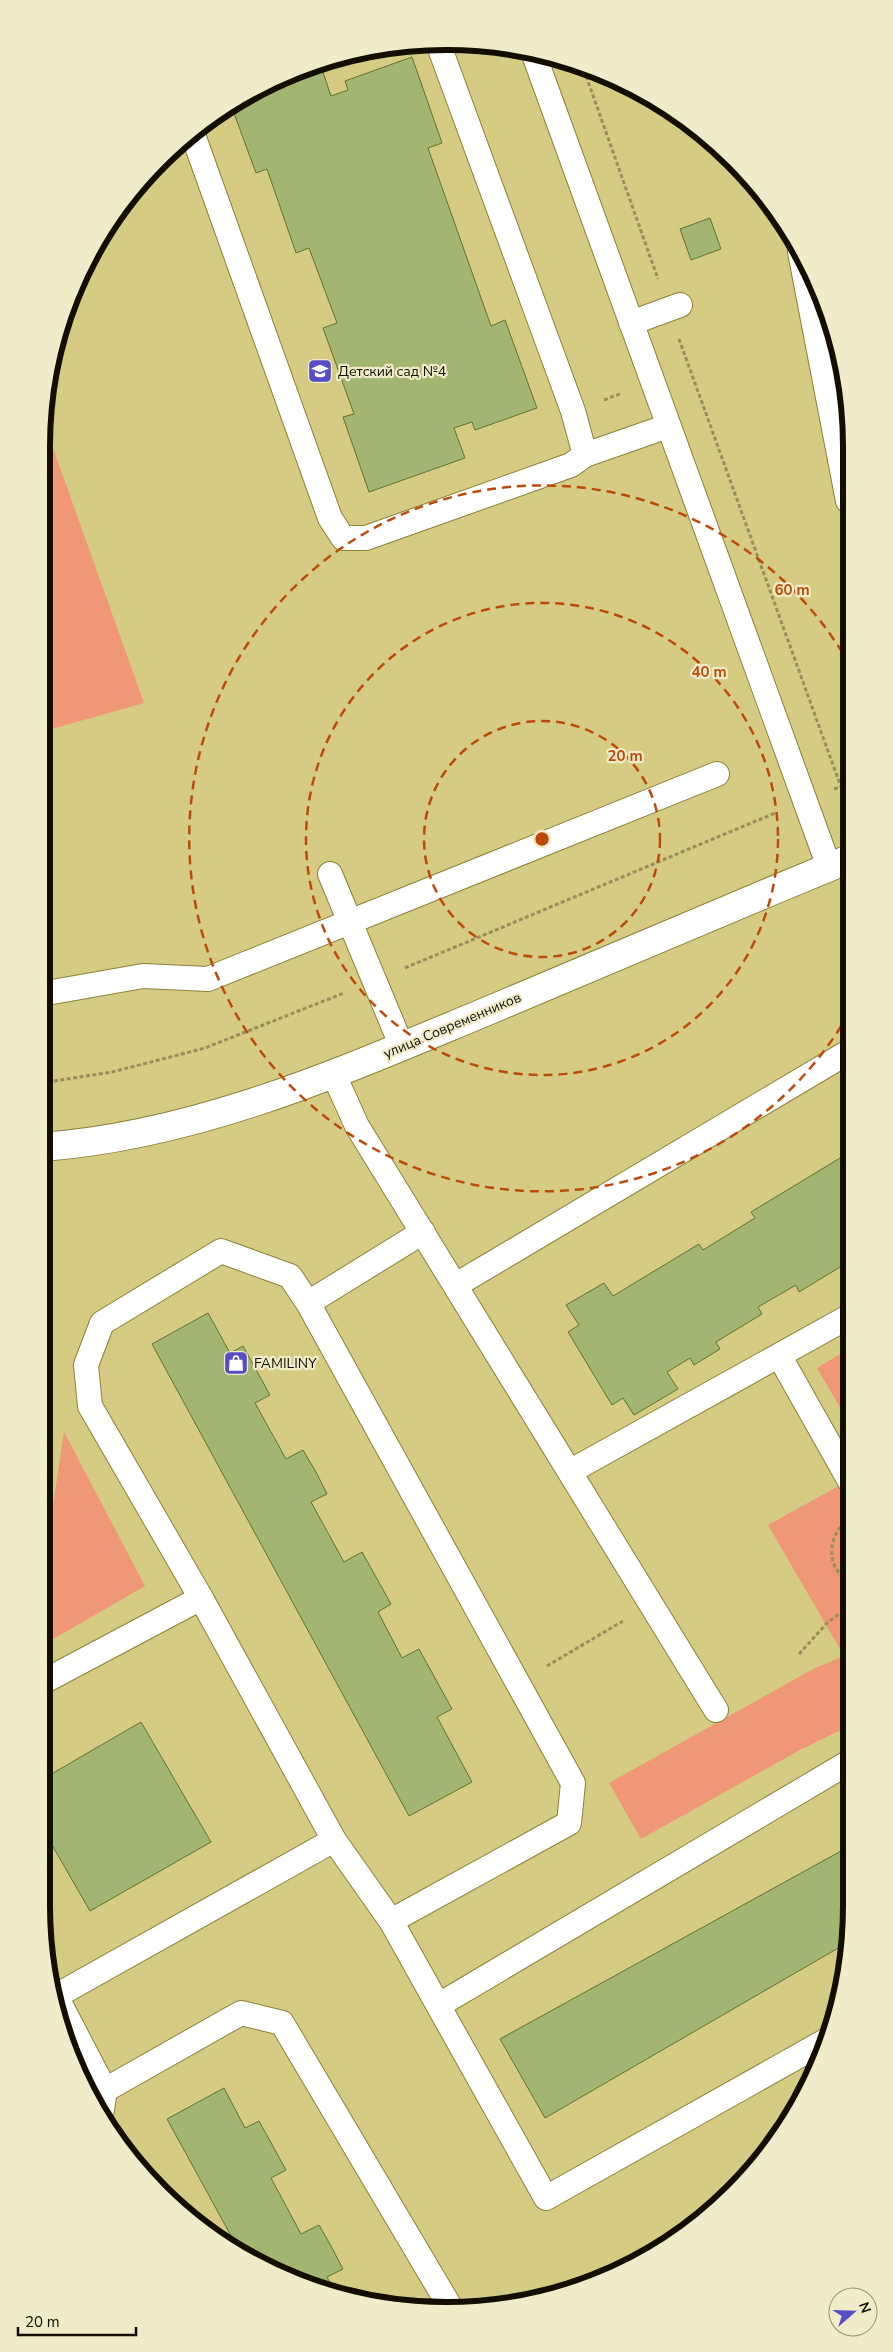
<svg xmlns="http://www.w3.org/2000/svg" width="893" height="2352" viewBox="0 0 893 2352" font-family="'Nunito Sans',sans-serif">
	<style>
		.green { fill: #ef9777 }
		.building { fill: #a3b572; stroke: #61712f }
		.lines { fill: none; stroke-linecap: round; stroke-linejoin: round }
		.lane-casing { stroke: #8a8039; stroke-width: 26 }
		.street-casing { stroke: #8a8039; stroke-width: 30 }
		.path { stroke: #978e59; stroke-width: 3; stroke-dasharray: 4 2.5; stroke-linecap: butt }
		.lane { stroke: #fff; stroke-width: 24 }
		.street { stroke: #fff; stroke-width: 28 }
		.ring { fill: none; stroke: #bd4a0a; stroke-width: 2.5; stroke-dasharray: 9 6 }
		.labels { text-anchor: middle; stroke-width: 4.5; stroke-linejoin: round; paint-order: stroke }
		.poi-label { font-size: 14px; fill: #130e00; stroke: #f0ebc8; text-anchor: start }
		.street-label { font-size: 14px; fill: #130e00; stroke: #f0ebc8 }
		.rim { fill: none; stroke: #130e00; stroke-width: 6 }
		.centre { fill: #bd4a0a; stroke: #f0ebc8; stroke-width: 2.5 }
		.ring-label { font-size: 15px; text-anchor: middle; font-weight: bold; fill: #bd4a0a; stroke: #f0ebc8; stroke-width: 4.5; stroke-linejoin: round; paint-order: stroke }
	</style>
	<rect width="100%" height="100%" fill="#d6cb83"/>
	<!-- green -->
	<g class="green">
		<polygon points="44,423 144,703 41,732 41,447"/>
		<polygon points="850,1348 851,1426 817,1368"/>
		<polygon points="64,1432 145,1586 41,1646 41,1586"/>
		<polygon points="851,1479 851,1725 798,1751 641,1839 609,1783 813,1669 844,1656 768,1525"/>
	</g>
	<!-- building -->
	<g class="building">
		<polygon points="412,57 442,143 428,148 491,326 505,320 537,408 475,430 472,422 454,428 465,458 369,492 343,417 354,414 323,328 337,323 309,248 296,253 267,169 256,173 231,105 244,95 266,85 321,66 331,96 348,90 345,81"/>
		<polygon points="710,218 721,249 691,260 680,229"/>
		<polygon points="850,1152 850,1261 799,1292 796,1285 758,1307 762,1314 716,1342 720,1349 694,1365 690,1358 667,1372 678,1389 634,1415 623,1398 612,1405 568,1332 579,1325 566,1305 604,1283 613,1296 699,1244 703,1250 755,1218 751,1212"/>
		<polygon points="208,1313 230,1353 243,1346 270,1395 255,1403 286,1459 303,1450 316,1472 327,1494 311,1502 344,1562 362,1552 391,1604 378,1612 402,1658 419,1649 452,1709 437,1717 472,1782 409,1816 152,1344"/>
		<polygon points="141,1722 211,1842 90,1911 41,1826 41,1780"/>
		<polygon points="852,1845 852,1905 847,1943 545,2118 500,2039"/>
		<polygon points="224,2088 245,2128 259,2121 286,2170 271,2178 301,2234 319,2225 331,2246 343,2269 327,2277 336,2294 317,2289 241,2254 167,2119"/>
	</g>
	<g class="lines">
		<defs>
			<g id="lane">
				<polyline points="438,43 573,411 585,455"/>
				<polyline points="533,52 829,867"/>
				<polyline points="192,132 330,518 343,538 366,538 571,465 585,455 668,426"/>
				<polyline points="800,252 848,501"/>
				<polyline points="631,323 680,305"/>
				<polyline points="330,874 402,1047"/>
				<polyline points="41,994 143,976 208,979 717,774"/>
				<polyline points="334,1075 357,1126 716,1710"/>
				<polyline points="456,1285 850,1051"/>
				<polyline points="308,1303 290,1276 221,1251 102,1323 86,1365 90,1406 201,1598 334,1840 391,1921 569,1823 573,1783 308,1303 423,1232"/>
				<polyline points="780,1357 851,1483"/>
				<polyline points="571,1471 850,1316"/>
				<polyline points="41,1683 201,1598"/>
				<polyline points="391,1921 546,2198 827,2040"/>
				<polyline points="56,1996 334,1840"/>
				<polyline points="57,1998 105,2090 101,2116"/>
				<polyline points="439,2005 851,1761"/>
				<polyline points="105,2090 241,2013 282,2023 449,2305"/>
			</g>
			<path id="street" d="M41,1147C195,1136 338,1073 478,1015C602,963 725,910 849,859"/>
		</defs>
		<!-- lane casing -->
		<use href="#lane" class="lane-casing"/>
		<!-- street casing -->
		<use href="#street" class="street-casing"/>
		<!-- path -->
		<g class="path">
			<polyline points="584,70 658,279"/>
			<polyline points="679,339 849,809"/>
			<polyline points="604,400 622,393"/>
			<polyline points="834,789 849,784"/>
			<polyline points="405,968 775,813"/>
			<polyline points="41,1083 112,1072 205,1048 344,993"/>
			<polyline points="41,1264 48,1211"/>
			<path d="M851,1519C834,1527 827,1550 835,1567C838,1573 846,1579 851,1584"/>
			<polyline points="799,1654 827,1623 851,1605"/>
			<polyline points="547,1666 623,1621"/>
		</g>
		<!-- lane -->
		<use href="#lane" class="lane"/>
		<!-- street -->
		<use href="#street" class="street"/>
	</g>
	<!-- distance rings -->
	<g class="ring">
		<circle cx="542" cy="839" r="118"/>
		<circle cx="542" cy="839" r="236"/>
		<path d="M849 1013A353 353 0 1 1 848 662"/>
	</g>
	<!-- icons -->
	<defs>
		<symbol id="school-square" viewBox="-11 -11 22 22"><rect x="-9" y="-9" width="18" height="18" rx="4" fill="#574ec6" stroke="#f0ebc8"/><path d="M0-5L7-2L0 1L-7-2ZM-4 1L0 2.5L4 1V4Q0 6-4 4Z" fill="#fff"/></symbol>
		<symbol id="shop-square" viewBox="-11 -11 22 22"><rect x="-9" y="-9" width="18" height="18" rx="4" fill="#574ec6" stroke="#f0ebc8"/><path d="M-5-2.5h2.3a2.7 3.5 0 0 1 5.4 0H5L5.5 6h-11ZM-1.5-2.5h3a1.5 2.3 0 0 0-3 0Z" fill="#fff"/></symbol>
	</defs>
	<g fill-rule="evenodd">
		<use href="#school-square" x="306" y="357" width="28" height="28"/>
		<use href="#shop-square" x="222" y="1349" width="28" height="28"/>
	</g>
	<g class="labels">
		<!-- poi labels -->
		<g class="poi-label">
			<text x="338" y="376">Детский сад №4</text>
			<text x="254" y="1368">FAMILINY</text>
		</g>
		<!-- street labels -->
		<g class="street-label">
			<text transform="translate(452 1025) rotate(-23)" y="5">улица Современников</text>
		</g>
	</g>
	<!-- crop -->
	<path d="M0 0H893V2352H0ZM446 50H447A396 396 0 0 1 843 446V1906A396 396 0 0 1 447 2302H446A396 396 0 0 1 50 1906V446A396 396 0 0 1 446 50Z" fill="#f0ebc8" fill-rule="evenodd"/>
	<path class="rim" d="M446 50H447A396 396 0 0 1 843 446V1906A396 396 0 0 1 447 2302H446A396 396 0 0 1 50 1906V446A396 396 0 0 1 446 50Z"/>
	<circle cx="542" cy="839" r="8" class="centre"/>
	<g class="ring-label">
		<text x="792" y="595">60 m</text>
		<text x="709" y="677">40 m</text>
		<text x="625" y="761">20 m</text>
	</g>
	<!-- north arrow -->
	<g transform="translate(853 2312) rotate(70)"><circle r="24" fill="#f0ebc8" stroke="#989378"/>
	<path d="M0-4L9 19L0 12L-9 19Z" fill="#574ec6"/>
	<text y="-8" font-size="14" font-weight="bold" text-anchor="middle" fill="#130e00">N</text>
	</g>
	<!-- scale -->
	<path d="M18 2327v8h118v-8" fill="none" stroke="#130e00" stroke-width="2.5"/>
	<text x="25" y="2327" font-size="15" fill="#130e00" stroke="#f0ebc8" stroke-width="4" paint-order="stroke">20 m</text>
</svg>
